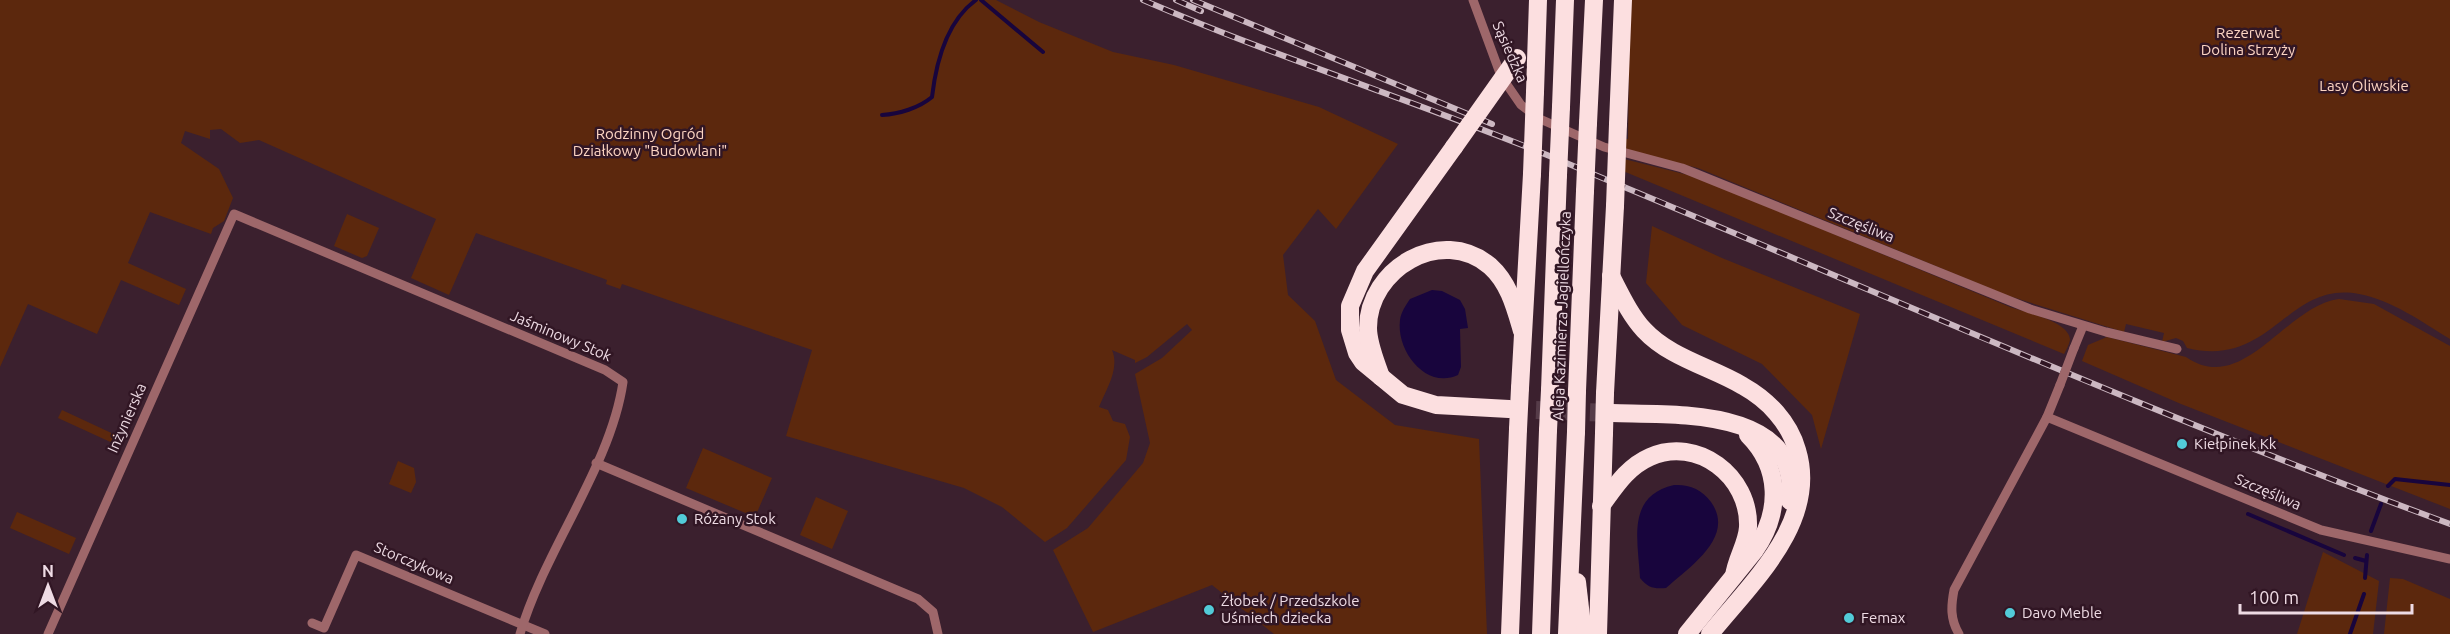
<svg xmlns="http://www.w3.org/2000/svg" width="2450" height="634" viewBox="0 0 2450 634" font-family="Ubuntu,sans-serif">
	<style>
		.green { fill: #5c280d }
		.water { fill: #18053d }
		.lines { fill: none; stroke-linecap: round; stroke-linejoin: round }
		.stream { stroke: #18053d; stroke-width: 4 }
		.motorway-tunnel { stroke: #563c49; stroke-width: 18; stroke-dasharray: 18 9; stroke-linecap: butt }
		.minor { stroke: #9e676a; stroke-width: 9 }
		.motorway { stroke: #fcdfe0; stroke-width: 18 }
		.rail-casing { stroke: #ccb8c2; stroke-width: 6 }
		.rail { stroke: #311624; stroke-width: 4; stroke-dasharray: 11; stroke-linecap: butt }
		.minor-bridge { stroke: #9e676a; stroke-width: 9 }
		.motorway-bridge { stroke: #fcdfe0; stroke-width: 18 }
		.poi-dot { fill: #52cbd8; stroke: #311624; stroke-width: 2 }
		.labels { text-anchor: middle; stroke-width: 5; stroke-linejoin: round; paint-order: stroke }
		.park-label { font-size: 15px; fill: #fdd5c3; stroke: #311624 }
		.street-label { font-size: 15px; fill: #eedbe4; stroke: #311624 }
		.poi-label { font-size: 15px; fill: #eedbe4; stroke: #311624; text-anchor: start }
	</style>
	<rect width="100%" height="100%" fill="#3b202e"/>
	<!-- green -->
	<g class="green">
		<path d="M0,0H996L1039,22L1113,52L1174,65L1319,107L1398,144L1336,229L1318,209L1283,255L1288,295L1315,321L1336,380L1395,425L1479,439L1487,634H1274L1212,585L1093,632L1053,550L1088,528L1143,463L1150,443L1135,374L1162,358L1192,330L1187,324L1147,357L1135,363V360L1112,350C1120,369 1106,389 1099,407L1108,410L1113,421L1125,424L1130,437L1126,460L1067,528L1045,542L1002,507L964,488L786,436L812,350L622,284L620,289L606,284L607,280L602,278L476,233L449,295L411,278L436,219L259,140L240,143L221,129L210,130V139L185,131L181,143L219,169L233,198L224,221L213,228L211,234L150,212L128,263L186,289L179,305L121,280L97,334L28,304L0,367Z"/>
		<path d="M1630,0H2450V339C2422,322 2392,300 2359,294C2287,280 2272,369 2187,348L2183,341L2176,338L2162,342L2164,333L2126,324L2124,332L2006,295L1698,168L1624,150L1625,139H1628Z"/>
		<path d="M1624,159L1688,175L1715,185L2010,307C2024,312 2070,321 2070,340C2069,345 2066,350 2064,354L1623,171Z"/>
		<polygon points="347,214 379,228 367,256 362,258 334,246"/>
		<polygon points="1652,226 1722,258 1860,314 1821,449 1812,415 1762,364 1682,325 1646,283"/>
		<path d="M2339,299L2374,304L2450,346V509L2181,404L2082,361L2088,345L2107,337L2186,357C2243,397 2285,306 2339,299Z"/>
		<polygon points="62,410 120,437 117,445 58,418"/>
		<polygon points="703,448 772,478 755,517 686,488"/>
		<polygon points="398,461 414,468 416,482 411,493 389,484"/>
		<polygon points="816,497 848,511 832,549 800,535"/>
		<polygon points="17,512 76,538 69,554 10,528"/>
		<polygon points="2323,552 2379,581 2373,634 2297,634"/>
		<polygon points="2390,578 2403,579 2450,599 2450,634 2384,634"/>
	</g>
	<!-- water -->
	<g class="water">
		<path d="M1432,290L1442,291L1460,300L1465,309L1468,328L1460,329L1461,367L1458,375C1426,390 1396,351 1400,320C1401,312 1406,305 1410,299Z"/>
		<path d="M1674,485C1688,484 1702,489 1711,502C1736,537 1689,567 1666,588C1654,589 1648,588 1640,578C1638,540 1626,496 1674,485Z"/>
	</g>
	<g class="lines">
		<!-- stream -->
		<g class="stream">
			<polyline points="981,0 1043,52"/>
			<path d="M882,115C899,114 919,108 932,97C936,63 947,21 976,0"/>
			<polyline points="2388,486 2395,479 2450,485"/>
			<polyline points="2248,514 2344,555"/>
			<polyline points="2371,531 2381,504"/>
			<polyline points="2355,558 2366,561"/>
			<polyline points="2365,578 2367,555"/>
			<polyline points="2350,634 2364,594"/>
		</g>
		<!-- motorway-tunnel -->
		<polyline class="motorway-tunnel" points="1509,409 1612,413"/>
		<!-- minor -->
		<g class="minor">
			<polyline points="1473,0 1501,76 1521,105 1540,119 1604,147 1682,168 2030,309 2106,332 2177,349"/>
			<polyline points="2074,348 2083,326"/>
			<polyline points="2047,417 2321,530 2450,559"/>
			<polyline points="596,463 918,599 933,612 938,634"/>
			<polyline points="312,623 324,628 356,555 545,634"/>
			<path d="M48,634L234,214L605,370L623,382C611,466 544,551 520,634"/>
			<path d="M1959,634C1950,619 1951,606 1954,590L2047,417L2060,385"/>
		</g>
		<!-- motorway -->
		<g class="motorway">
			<polyline points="1535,92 1538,0"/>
			<polyline points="1561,107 1565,0"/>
			<polyline points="1588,123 1594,0"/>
			<polyline points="1618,124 1623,0"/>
			<polyline points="1454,147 1365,271 1350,306 1350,330 1357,353 1363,362 1403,395 1436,405 1509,409"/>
			<path d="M1611,276C1621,295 1630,315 1644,330C1670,358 1711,367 1743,386C1768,400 1789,422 1797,450C1819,522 1751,583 1710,634"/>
			<path d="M1381,377C1376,362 1368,344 1368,328C1368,269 1441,225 1490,266C1509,283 1515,307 1522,331"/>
			<polyline points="1520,388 1532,174"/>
			<polyline points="1550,390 1558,175"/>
			<polyline points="1577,391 1585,191"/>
			<polyline points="1605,393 1615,206"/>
			<path d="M1612,413C1674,415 1802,406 1790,501"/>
			<path d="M1601,506C1615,487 1627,467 1650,457C1697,436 1750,476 1748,527C1747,544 1736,559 1734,576"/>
			<polyline points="1577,582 1583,634"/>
			<polyline points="1510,634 1518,429"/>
			<polyline points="1541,634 1548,430"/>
			<polyline points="1567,634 1576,432"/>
			<polyline points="1598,634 1604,433"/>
			<path d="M1687,634L1755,550C1781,512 1781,468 1748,435"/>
		</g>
		<defs>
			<g id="rail">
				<path d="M1143,0C1280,59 1422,103 1559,160C1855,282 2149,413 2450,524"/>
				<polyline points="1176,0 1201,11"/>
				<polyline points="1193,0 1492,124"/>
			</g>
		</defs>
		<!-- rail casing -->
		<use href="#rail" class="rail-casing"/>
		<!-- rail -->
		<use href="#rail" class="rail"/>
		<!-- minor-bridge -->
		<polyline class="minor-bridge" points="2060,385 2074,348"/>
		<!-- motorway-bridge -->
		<g class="motorway-bridge">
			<polyline points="1454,147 1517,58"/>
			<polyline points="1532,174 1535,92"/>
			<polyline points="1558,175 1561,107"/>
			<polyline points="1585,191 1588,123"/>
			<polyline points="1615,206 1618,124"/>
			<polyline points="1518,429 1520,388"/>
			<polyline points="1548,430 1550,390"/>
			<polyline points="1576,432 1577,391"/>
			<polyline points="1604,433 1605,393"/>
		</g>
	</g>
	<!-- markers -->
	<g class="poi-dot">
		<circle cx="2182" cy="444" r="6"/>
		<circle cx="682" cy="519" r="6"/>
		<circle cx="1209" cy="610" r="6"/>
		<circle cx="2010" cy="613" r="6"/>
		<circle cx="1849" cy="618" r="6"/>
	</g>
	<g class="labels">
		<!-- park labels -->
		<g class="park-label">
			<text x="2248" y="38">Rezerwat<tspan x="2248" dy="17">Dolina Strzyży</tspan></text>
			<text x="2364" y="91">Lasy Oliwskie</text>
			<text x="650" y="139">Rodzinny Ogród<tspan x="650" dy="17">Działkowy "Budowlani"</tspan></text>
		</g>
		<!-- street labels -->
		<g class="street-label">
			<text transform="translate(1510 52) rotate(66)" y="5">Sąsiedzka</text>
			<text transform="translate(1861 225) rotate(22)" y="5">Szczęśliwa</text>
			<text transform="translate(1562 316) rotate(-88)" y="5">Aleja Kazimierza Jagiellończyka</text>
			<text transform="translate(561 336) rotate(23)" y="5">Jaśminowy Stok</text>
			<text transform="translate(127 418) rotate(-66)" y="5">Inżynierska</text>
			<text transform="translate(2268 492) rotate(23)" y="5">Szczęśliwa</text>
			<text transform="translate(414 563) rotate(23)" y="5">Storczykowa</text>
		</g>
		<!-- poi labels -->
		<g class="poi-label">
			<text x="2194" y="449">Kiełpinek Kk</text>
			<text x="694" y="524">Różany Stok</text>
			<text x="1221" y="606">Żłobek / Przedszkole<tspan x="1221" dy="17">Uśmiech dziecka</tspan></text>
			<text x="2022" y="618">Davo Meble</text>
			<text x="1861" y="623">Femax</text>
		</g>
	</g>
	<!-- north arrow -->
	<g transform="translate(48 586)" stroke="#311624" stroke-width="4.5" paint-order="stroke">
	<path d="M0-4.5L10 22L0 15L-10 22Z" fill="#eedbe4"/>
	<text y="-9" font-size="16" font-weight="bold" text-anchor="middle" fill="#eedbe4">N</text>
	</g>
	<!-- scale -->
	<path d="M2240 604v9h172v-9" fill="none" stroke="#eedbe4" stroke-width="3"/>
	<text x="2249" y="604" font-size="18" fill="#eedbe4" stroke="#311624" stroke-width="4.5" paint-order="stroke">100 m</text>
</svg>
